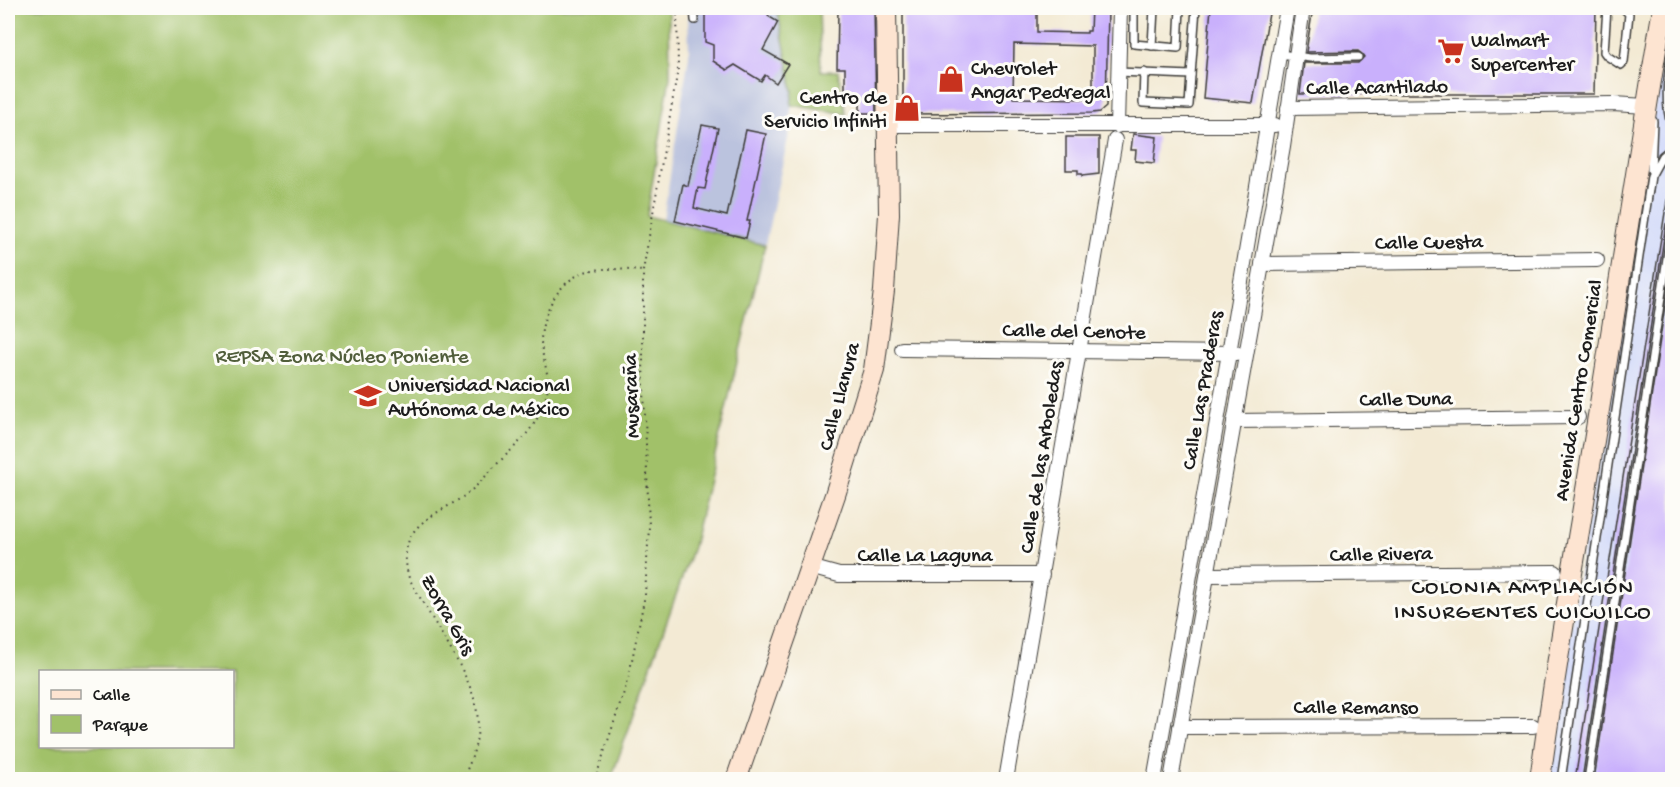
<svg xmlns="http://www.w3.org/2000/svg" width="1680" height="787" viewBox="0 0 1680 787" font-family="'Gochi Hand',sans-serif">
	<style>
		.built { fill: #d1d9f9 }
		.industrial { fill: #bbc3de }
		.green { fill: #a1c169; stroke: #5e6e42; stroke-width: 1.5; fill-rule: evenodd }
		.building { fill: #c9b0fc; fill-rule: evenodd }
		.lines { fill: none; stroke-linecap: round; stroke-linejoin: round }
		.lane-casing { stroke: #3c3b38; stroke-width: 10 }
		.street-casing { stroke: #3c3b38; stroke-width: 16 }
		.secondary-casing { stroke: #3c3b38; stroke-width: 22 }
		.path { stroke: #3c3b38; stroke-width: 2; stroke-dasharray: 1.5 4.5; stroke-linecap: butt }
		.lane { stroke: #fff; stroke-width: 7 }
		.street { stroke: #fff; stroke-width: 14 }
		.secondary { stroke: #fde4d1; stroke-width: 20 }
		.labels { text-anchor: middle; stroke-width: 6; stroke-linejoin: round; paint-order: stroke }
		.poi-label { font-size: 21px; fill: #1c1c1c; stroke: #fdfcf7; text-anchor: start }
		.street-label { font-size: 21px; fill: #1c1c1c; stroke: #fdfcf7 }
		.park-label { font-size: 21px; fill: #515e3b; stroke: #fdfcf7 }
		.neighbourhood-label { font-size: 22px; letter-spacing: 1.5px; fill: #1c1c1c; stroke: #fdfcf7 }
	</style>
	<rect width="100%" height="100%" fill="#fdfcf7"/>
	<filter id="ink" filterUnits="userSpaceOnUse"><feTurbulence type="fractalNoise" baseFrequency=".0167" numOctaves="2"/><feDisplacementMap in="SourceGraphic" scale="12" xChannelSelector="R" yChannelSelector="G"/><feConvolveMatrix kernelMatrix="1 2 1 2 8 2 1 2 1" color-interpolation-filters="sRGB"/></filter>
	<filter id="wash" filterUnits="userSpaceOnUse"><feTurbulence type="fractalNoise" baseFrequency=".008" numOctaves="4" result="noise"/><feDisplacementMap in="SourceGraphic" scale="24" xChannelSelector="R" yChannelSelector="G"/><feGaussianBlur stdDeviation="1.35" result="paint"/><feColorMatrix in="noise" values="0 0 0 0 0 0 0 0 0 0 0 0 0 0 0 0 0 1.4 0 .05"/><feComposite in="paint" operator="in"/></filter>
	<g filter="url(#wash)">
		<rect width="100%" height="100%" fill="#f3ead4"/>
		<!-- built -->
		<polygon class="built" points="1672,13 1672,779 1547,780 1638,195"/>
		<!-- industrial -->
		<polygon class="industrial" points="688,8 777,8 793,91 788,138 765,245 663,220 689,56"/>
		<!-- green -->
		<g class="green">
			<path d="M8,8H669L670,77L647,216L765,245L693,547L611,779H8ZM40,672H232V746H40Z"/>
			<polygon points="777,8 819,8 821,71 838,71 846,114 791,105 793,91"/>
		</g>
		<g id="blocks">
			<!-- building -->
			<g class="building">
				<polygon points="708,8 773,8 768,16 778,22 763,50 788,64 776,83 765,75 761,81 735,65 727,70 713,61 713,45 705,42 705,12"/>
				<polygon points="838,8 874,8 876,113 860,113 860,97 845,96 845,68 837,68"/>
				<path d="M903,8H1037V32L1087,33V31H1090L1091,8H1108L1106,107L1100,112L1092,113L903,114ZM1014,44L1093,46V99L1013,98Z"/>
				<polygon points="1211,8 1270,8 1253,103 1203,98"/>
				<polygon points="1313,8 1596,8 1594,94 1300,94 1304,63 1358,63 1364,57 1362,54 1358,51 1306,52"/>
				<polygon points="702,125 718,128 705,189 698,188 694,208 727,216 746,130 766,134 747,221 750,221 746,238 675,221 683,184 688,186"/>
				<polygon points="1133,134 1157,137 1154,163 1135,161 1136,150 1131,150"/>
				<polygon points="1066,137 1099,137 1099,174 1082,176 1082,174 1078,174 1078,170 1066,170"/>
				<polygon points="1667,200 1672,200 1672,219 1666,224 1582,780 1575,780"/>
				<polygon points="1672,259 1672,780 1594,780"/>
			</g>
		</g>
	</g>
	<g filter="url(#ink)">
		<use href="#blocks" fill-opacity="0" stroke="#3c3b38" stroke-width="1.5"/>
		<g class="lines">
			<defs>
				<g id="lane">
					<polyline points="694,8 695,20"/>
					<polyline points="1134,8 1134,44 1178,48 1180,8"/>
					<polyline points="1607,8 1604,52 1607,56 1621,65 1624,62 1629,14 1623,8"/>
					<polyline points="1152,46 1154,8"/>
					<path d="M1672,48C1669,73 1663,102 1672,127"/>
					<polyline points="1280,54 1310,58 1358,57"/>
					<polyline points="1118,72 1191,75 1196,8"/>
					<polyline points="1144,72 1143,103 1189,105 1191,75"/>
					<polyline points="1651,170 1653,121"/>
					<polyline points="1561,780 1651,176 1662,156 1672,148"/>
					<polyline points="1588,780 1672,225"/>
				</g>
				<g id="street">
					<polyline points="1288,108 1613,104 1646,106"/>
					<polyline points="887,125 1275,125"/>
					<polyline points="1117,126 1120,8"/>
					<polyline points="1262,264 1597,260"/>
					<polyline points="902,349 1236,353"/>
					<polyline points="1234,421 1578,417"/>
					<polyline points="810,567 839,575 1042,575"/>
					<polyline points="1207,575 1555,572"/>
					<polyline points="1180,727 1533,726"/>
					<polyline points="1006,780 1115,140"/>
					<polyline points="1154,780 1229,353 1287,8"/>
					<polyline points="1171,780 1283,146 1303,8"/>
				</g>
				<g id="secondary">
					<polyline points="736,780 835,495 874,370 884,291 889,214 886,8"/>
					<path d="M1540,780C1556,658 1579,537 1598,416C1620,280 1640,143 1663,8"/>
				</g>
			</defs>
			<!-- lane casing -->
			<use href="#lane" class="lane-casing"/>
			<!-- street casing -->
			<use href="#street" class="street-casing"/>
			<!-- secondary casing -->
			<use href="#secondary" class="secondary-casing"/>
			<!-- path -->
			<g class="path">
				<path d="M462,780C489,727 479,698 451,650C437,626 422,602 409,578C393,519 442,517 474,488C482,481 489,472 496,465C519,442 537,429 546,396C552,377 542,361 541,342C541,313 559,279 588,271C606,267 625,270 643,271"/>
				<polyline points="595,780 628,680 645,595 649,527 643,362 643,271 678,69 677,8"/>
			</g>
			<!-- lane -->
			<use href="#lane" class="lane"/>
			<!-- street -->
			<use href="#street" class="street"/>
			<!-- secondary -->
			<use href="#secondary" class="secondary"/>
		</g>
	</g>
	<!-- icons -->
	<defs>
		<symbol id="supermarket-bare" viewBox="-9 -9 18 18"><path d="M-6-5.5h2.5l.6 2H6L4.5 2H-2.5L-4.4-4H-6ZM-1.5 3.2a1.3 1.3 0 1 0 .1 0ZM3 3.2a1.3 1.3 0 1 0 .1 0Z" fill="#c8321e" stroke="#fdfcf7" stroke-width="2.5" paint-order="stroke"/></symbol>
		<symbol id="shop-bare" viewBox="-9 -9 18 18"><path d="M-5-2.5h2.3a2.7 3.5 0 0 1 5.4 0H5L5.5 6h-11ZM-1.5-2.5h3a1.5 2.3 0 0 0-3 0Z" fill="#c8321e" stroke="#fdfcf7" stroke-width="2.5" paint-order="stroke"/></symbol>
		<symbol id="university-bare" viewBox="-9 -9 18 18"><path d="M0-5L7-2L0 1L-7-2ZM-4 1L0 2.5L4 1V4Q0 6-4 4Z" fill="#c8321e" stroke="#fdfcf7" stroke-width="2.5" paint-order="stroke"/></symbol>
	</defs>
	<g fill-rule="evenodd">
		<use href="#supermarket-bare" x="1432" y="32" width="38" height="38"/>
		<use href="#shop-bare" x="932" y="60" width="38" height="38"/>
		<use href="#shop-bare" x="888" y="89" width="38" height="38"/>
		<use href="#university-bare" x="349" y="377" width="38" height="38"/>
	</g>
	<g class="labels">
		<!-- poi labels -->
		<g class="poi-label">
			<text x="1471" y="46">Walmart<tspan x="1471" dy="24">Supercenter</tspan></text>
			<text x="971" y="74">Chevrolet<tspan x="971" dy="24">Angar Pedregal</tspan></text>
			<text x="887" y="103" text-anchor="end">Centro de<tspan x="887" dy="24">Servicio Infiniti</tspan></text>
			<text x="388" y="391">Universidad Nacional<tspan x="388" dy="24">Autónoma de México</tspan></text>
		</g>
		<!-- street labels -->
		<g class="street-label">
			<text transform="translate(1377 86) rotate(-1)" y="7">Calle Acantilado</text>
			<text transform="translate(1429 241) rotate(-1)" y="7">Calle Cuesta</text>
			<text transform="translate(1074 330) rotate(1)" y="7">Calle del Cenote</text>
			<text transform="translate(1201 390) rotate(-80)" y="7">Calle Las Praderas</text>
			<text transform="translate(1577 390) rotate(-81)" y="7">Avenida Centro Comercial</text>
			<text transform="translate(630 396) rotate(-92)" y="7">Musaraña</text>
			<text transform="translate(838 396) rotate(-75)" y="7">Calle Llanura</text>
			<text transform="translate(1406 398) rotate(-1)" y="7">Calle Duna</text>
			<text transform="translate(1040 457) rotate(-81)" y="7">Calle de las Arboledas</text>
			<text transform="translate(1381 553) rotate(-1)" y="7">Calle Rivera</text>
			<text x="925" y="561">Calle La Laguna</text>
			<text transform="translate(449 614) rotate(60)" y="7">Zorra Gris</text>
			<text x="1356" y="713">Calle Remanso</text>
		</g>
		<!-- park labels -->
		<g class="park-label">
			<text x="342" y="362">REPSA Zona Núcleo Poniente</text>
		</g>
		<!-- neighbourhood labels -->
		<g class="neighbourhood-label">
			<text x="1523" y="593">COLONIA AMPLIACIÓN<tspan x="1523" dy="25">INSURGENTES CUICUILCO</tspan></text>
		</g>
	</g>
	<!-- margin -->
	<rect width="1680" height="787" fill="none" stroke="#fdfcf7" stroke-width="30"/>
	<!-- legend -->
	<rect x="39" y="670" width="195" height="78" fill="#fdfcf7" stroke="#a3a29f" stroke-width="1.5"/>
	<rect x="51" y="690" width="30" height="9" fill="#fde4d1" stroke="#a3a29f" stroke-width="1.5"/>
	<text x="93" y="700" font-size="18" fill="#1c1c1c">Calle</text>
	<rect x="51" y="715" width="30" height="18" fill="#a1c169" stroke="#a3a29f" stroke-width="1.5"/>
	<text x="93" y="730" font-size="18" fill="#1c1c1c">Parque</text>
</svg>
